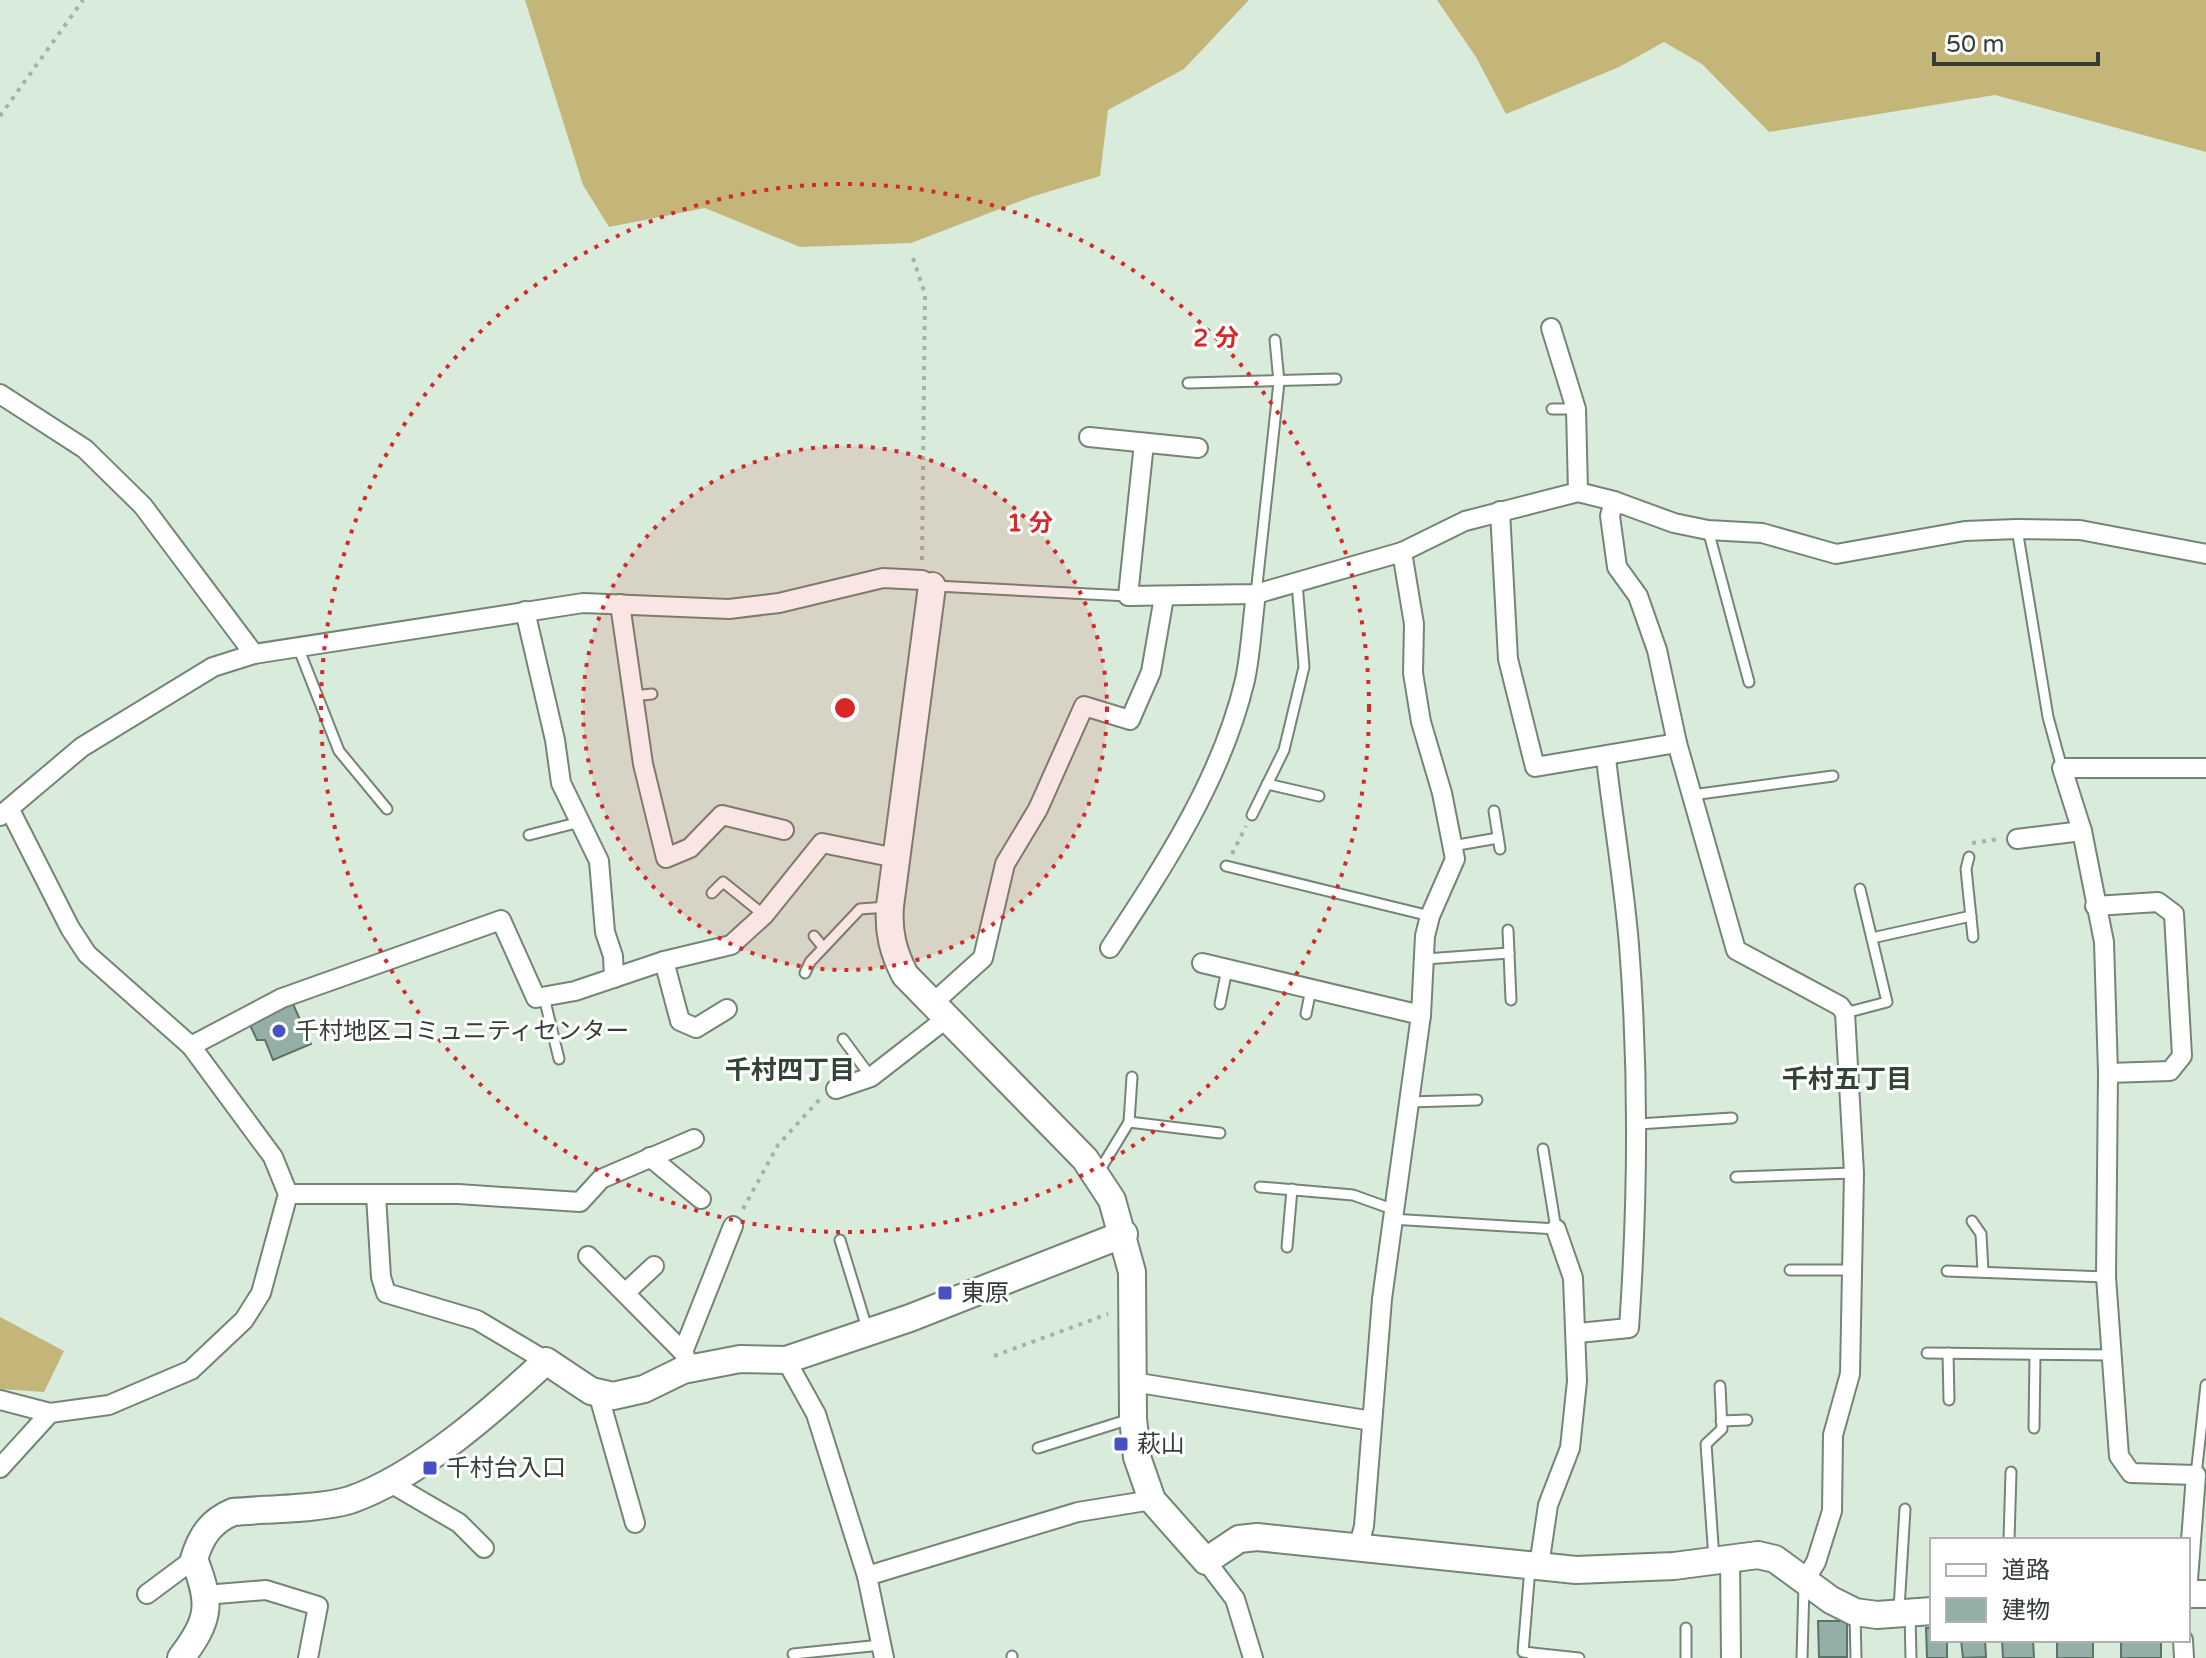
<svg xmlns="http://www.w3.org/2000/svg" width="2206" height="1658" viewBox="0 0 2206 1658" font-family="'Varela Round','Noto Sans JP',sans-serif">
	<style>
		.forest { fill: #c4b679 }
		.building { fill: #95aea6; stroke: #5a736b; stroke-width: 2 }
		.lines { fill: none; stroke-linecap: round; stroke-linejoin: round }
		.lane-casing { stroke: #748576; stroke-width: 13 }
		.street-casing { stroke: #748576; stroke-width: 22 }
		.secondary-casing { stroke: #748576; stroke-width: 30 }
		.path { stroke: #a4b3a5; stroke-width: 4; stroke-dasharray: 4 6; stroke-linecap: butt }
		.lane { stroke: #fff; stroke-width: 9 }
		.street { stroke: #fff; stroke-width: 18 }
		.secondary { stroke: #fff; stroke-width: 26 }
		.ring { fill: none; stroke: #d62828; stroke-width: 4; stroke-dasharray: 4 8 }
		.poi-dot { fill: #4750c5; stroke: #fff; stroke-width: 3 }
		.labels { text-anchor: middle; stroke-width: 6; stroke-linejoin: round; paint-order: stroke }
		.poi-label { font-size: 24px; fill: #363d37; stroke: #fff; text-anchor: start }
		.neighbourhood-label { font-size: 26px; font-weight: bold; fill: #334335; stroke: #fff }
		.centre { fill: #d62828; stroke: #fff; stroke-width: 4 }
		.ring-label { font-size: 24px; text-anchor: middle; font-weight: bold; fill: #d62828; stroke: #fff; stroke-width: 6; stroke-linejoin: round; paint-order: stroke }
	</style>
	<rect width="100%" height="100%" fill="#d9ecdb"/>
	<!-- forest -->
	<g class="forest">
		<polygon points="525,0 1249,0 1184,69 1108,110 1100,176 1031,197 911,243 800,247 705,208 609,227 583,185"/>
		<polygon points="1437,0 2206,0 2206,152 1995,95 1769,132 1702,64 1664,42 1619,67 1506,114 1476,57"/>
		<polygon points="0,1317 64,1351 44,1392 0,1389"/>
	</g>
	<!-- building -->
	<g class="building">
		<polygon points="293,1004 311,1044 273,1060 265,1040 257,1040 249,1023"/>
		<polygon points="1818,1621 1847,1621 1847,1657 1819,1657"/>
		<polygon points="1926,1628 1932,1628 1932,1640 1947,1640 1947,1658 1927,1658"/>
		<polygon points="1961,1640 1985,1640 1986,1657 1963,1658"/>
		<polygon points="2002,1640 2033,1640 2034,1658 2003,1658"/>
		<rect x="2057" y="1640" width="36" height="18"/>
		<rect x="2121" y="1640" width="40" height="18"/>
	</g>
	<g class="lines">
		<defs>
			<g id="lane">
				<polyline points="1188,383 1336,379"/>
				<polyline points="1552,409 1576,409"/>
				<polyline points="2017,529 2048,717 2062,768"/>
				<polyline points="1708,530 1749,682"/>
				<polyline points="936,586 1128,596"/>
				<polyline points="1256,594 1279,382 1275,340"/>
				<polyline points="298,647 339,751 387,809"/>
				<polyline points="633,696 652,694"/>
				<polyline points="1267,784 1319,796"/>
				<polyline points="1692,795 1833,776"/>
				<polyline points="1494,811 1500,849"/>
				<polyline points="1252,815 1284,750 1304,667 1297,583"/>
				<polyline points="529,835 580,822"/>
				<polyline points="1452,846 1498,838"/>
				<polyline points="1969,857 1966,869 1973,937"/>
				<polyline points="1226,866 1430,916"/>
				<polyline points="712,893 723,882 764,915"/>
				<polyline points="1508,930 1511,1000"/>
				<polyline points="814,936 823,947"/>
				<polyline points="1872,938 1971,916"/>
				<polyline points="1425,959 1509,953"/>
				<polyline points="805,973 810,962 860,909 887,907"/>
				<polyline points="544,997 559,1059"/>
				<polyline points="1220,1004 1227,969"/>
				<polyline points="1845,1013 1887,1002 1860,889"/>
				<polyline points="1306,1014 1311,989"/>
				<polyline points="843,1039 871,1077"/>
				<polyline points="1409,1102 1477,1100"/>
				<polyline points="1129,1122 1220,1133"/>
				<polyline points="1638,1124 1732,1118"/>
				<polyline points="1098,1173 1129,1122 1132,1077"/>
				<polyline points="1736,1177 1854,1173"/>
				<polyline points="1260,1187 1353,1195 1392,1209"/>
				<polyline points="1391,1219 1556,1229 1543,1149"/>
				<polyline points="1972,1221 1981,1234 1983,1271"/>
				<polyline points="840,1240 867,1328"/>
				<polyline points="1287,1247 1292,1189"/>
				<polyline points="1790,1270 1853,1270"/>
				<polyline points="1947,1271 2106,1277"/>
				<polyline points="1927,1353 2111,1355"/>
				<polyline points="1948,1353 1949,1400"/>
				<polyline points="1721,1421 1747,1420"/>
				<polyline points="2034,1428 2035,1355"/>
				<polyline points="1038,1448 1130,1419"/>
				<polyline points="2196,1475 2206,1385"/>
				<polyline points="2009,1540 2011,1472"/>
				<polyline points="1714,1559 1706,1444 1722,1429 1720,1386"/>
				<polyline points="1530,1568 1523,1652 1532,1653 1532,1658"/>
				<polyline points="1899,1609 1905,1509"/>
				<polyline points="1855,1613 1856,1658"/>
				<polyline points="1910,1613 1911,1658"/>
				<polyline points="1532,1653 1579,1658"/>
				<polyline points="793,1654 881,1645"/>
				<polyline points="1012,1656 1012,1658"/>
				<polyline points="1686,1658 1686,1628"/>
				<polyline points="1802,1658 1804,1585"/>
			</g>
			<g id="street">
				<polyline points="1551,328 1576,409 1578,492"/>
				<polyline points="0,394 85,449 143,506 254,654"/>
				<polyline points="1089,437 1198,448"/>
				<polyline points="1144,443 1128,596 1256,594 1402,552 1465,521 1578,492 1614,501 1674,523 1708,530 1762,533 1836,554 1965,531 2017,529 2080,530 2206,554"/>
				<polyline points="1614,501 1610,516 1617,567 1638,596 1657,650 1677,743 1736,950 1840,1006 1845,1013 1854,1173 1850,1374 1833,1435 1832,1511 1816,1562 1805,1580"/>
				<polyline points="1500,511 1508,659 1535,767 1677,743"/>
				<polyline points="620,604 643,764 666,858 690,848 722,815 784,830"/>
				<polyline points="525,611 555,740 561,783 599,861 605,932 613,956 614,978"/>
				<polyline points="0,816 82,747 213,667 254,654 583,603 729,609 779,603 883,578 922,580 932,586"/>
				<polyline points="2017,839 2082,831"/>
				<polyline points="2095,906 2158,902 2174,914 2182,1056 2170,1071 2108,1073"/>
				<path d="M1110,948C1164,866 1222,778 1245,680C1251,652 1252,622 1256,594"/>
				<polyline points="664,961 680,1021 696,1028 727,1009"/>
				<polyline points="1202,963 1421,1015"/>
				<polyline points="933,1003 983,958 1005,864 1038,809 1084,706 1130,720 1151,672 1164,597"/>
				<polyline points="191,1046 282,998 501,920 536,998 575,991 664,961 731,945 764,915 822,843 896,858"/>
				<polyline points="836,1089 871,1077 947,1018"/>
				<polyline points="650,1157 701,1199"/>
				<polyline points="288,1194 458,1194 580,1202 601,1179 694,1139"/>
				<polyline points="376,1195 381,1277 386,1293 477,1320 546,1361"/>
				<polyline points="588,1256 683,1352 691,1369"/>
				<polyline points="625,1293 654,1266"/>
				<path d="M1578,1333L1629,1328C1638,1200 1639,1073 1629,945C1624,883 1613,820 1606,758"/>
				<polyline points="683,1352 733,1226"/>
				<polyline points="786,1360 816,1414 867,1576 884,1658"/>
				<polyline points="1133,1382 1372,1421"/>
				<polyline points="598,1393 635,1523"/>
				<polyline points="0,1400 50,1413 109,1405 191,1370 244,1320 261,1293 288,1194 273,1157 191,1046 87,954 70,928 10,810"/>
				<polyline points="0,1468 50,1413"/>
				<polyline points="387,1481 459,1523 484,1548"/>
				<polyline points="1359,1545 1364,1526 1382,1299 1421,1015 1425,936 1430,916 1455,859 1442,793 1421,722 1413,673 1414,624 1402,552"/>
				<polyline points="1730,1556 1731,1658"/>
				<polyline points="1206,1561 1235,1599 1253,1658"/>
				<polyline points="1539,1566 1548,1505 1570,1448 1577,1381 1573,1278 1556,1229"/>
				<polyline points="867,1576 1078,1512 1152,1500"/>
				<polyline points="2188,1580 2196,1475 2131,1473 2119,1456 2106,1277 2108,1073 2104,942 2082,831 2062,768 2206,768"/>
				<polyline points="147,1594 194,1559"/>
				<polyline points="205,1595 266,1590 318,1606 308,1658"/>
				<polyline points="2183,1640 2184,1658"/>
			</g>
			<g id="secondary">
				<path d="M932,586L890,906C888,932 893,952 905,975L1085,1159L1112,1200L1132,1272L1133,1418L1137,1457L1152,1500L1206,1561L1239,1539L1257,1537L1576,1570L1674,1566L1758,1555L1775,1559L1831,1600L1855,1612L1877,1615L1932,1611"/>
				<polyline points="2188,1594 2206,1594"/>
				<path d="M181,1658C210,1619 212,1605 194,1559C201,1536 211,1521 233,1512C265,1509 321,1509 350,1500C419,1476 493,1410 546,1361L591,1391L613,1396L644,1389L683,1370L740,1359L786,1360L910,1318L1124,1234"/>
			</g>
		</defs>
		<!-- lane casing -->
		<use href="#lane" class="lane-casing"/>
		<!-- street casing -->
		<use href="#street" class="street-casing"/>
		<!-- secondary casing -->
		<use href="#secondary" class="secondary-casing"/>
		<!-- path -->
		<g class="path">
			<polyline points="0,116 83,0"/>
			<polyline points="913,258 925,294 922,561"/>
			<polyline points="1972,843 1999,839"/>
			<polyline points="1232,854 1246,826"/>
			<polyline points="743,1209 778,1145 820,1099"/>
			<polyline points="994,1356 1108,1314"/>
		</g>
		<!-- lane -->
		<use href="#lane" class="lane"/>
		<!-- street -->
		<use href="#street" class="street"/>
		<!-- secondary -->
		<use href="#secondary" class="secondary"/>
	</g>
	<!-- distance rings -->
	<circle cx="845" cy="708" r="262" fill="#d62828" fill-opacity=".12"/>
	<g class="ring">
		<circle cx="845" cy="708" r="262"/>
		<circle cx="845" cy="708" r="524"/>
	</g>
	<!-- markers -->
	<g class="poi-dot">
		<circle cx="279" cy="1031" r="8"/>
		<rect x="937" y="1285" width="16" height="16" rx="4"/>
		<rect x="1113" y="1436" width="16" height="16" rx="4"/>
		<rect x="422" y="1460" width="16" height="16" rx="4"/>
	</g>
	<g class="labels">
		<!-- poi labels -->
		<g class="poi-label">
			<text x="295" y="1039">千村地区コミュニティセンター</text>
			<text x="961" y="1301">東原</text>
			<text x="1137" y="1452">萩山</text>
			<text x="446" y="1476">千村台入口</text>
		</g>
		<!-- neighbourhood labels -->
		<g class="neighbourhood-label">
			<text x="790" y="1079">千村四丁目</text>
			<text x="1847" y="1088">千村五丁目</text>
		</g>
	</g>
	<circle cx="845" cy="708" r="12" class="centre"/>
	<g class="ring-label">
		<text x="1216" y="346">2 分</text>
		<text x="1030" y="531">1 分</text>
	</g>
	<!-- legend -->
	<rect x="1930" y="1538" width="260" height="104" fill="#ffffff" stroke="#afb1af" stroke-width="2"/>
	<rect x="1946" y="1564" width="40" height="12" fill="#ffffff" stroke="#afb1af" stroke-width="2"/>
	<text x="2002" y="1578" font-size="24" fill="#363d37">道路</text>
	<rect x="1946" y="1598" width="40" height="24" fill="#95aea6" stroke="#afb1af" stroke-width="2"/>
	<text x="2002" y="1618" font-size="24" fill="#363d37">建物</text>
	<!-- scale -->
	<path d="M1934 52v12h164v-12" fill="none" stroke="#363d37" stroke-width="4"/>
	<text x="1946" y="52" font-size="24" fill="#363d37" stroke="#ffffff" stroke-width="6" paint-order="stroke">50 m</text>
</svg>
